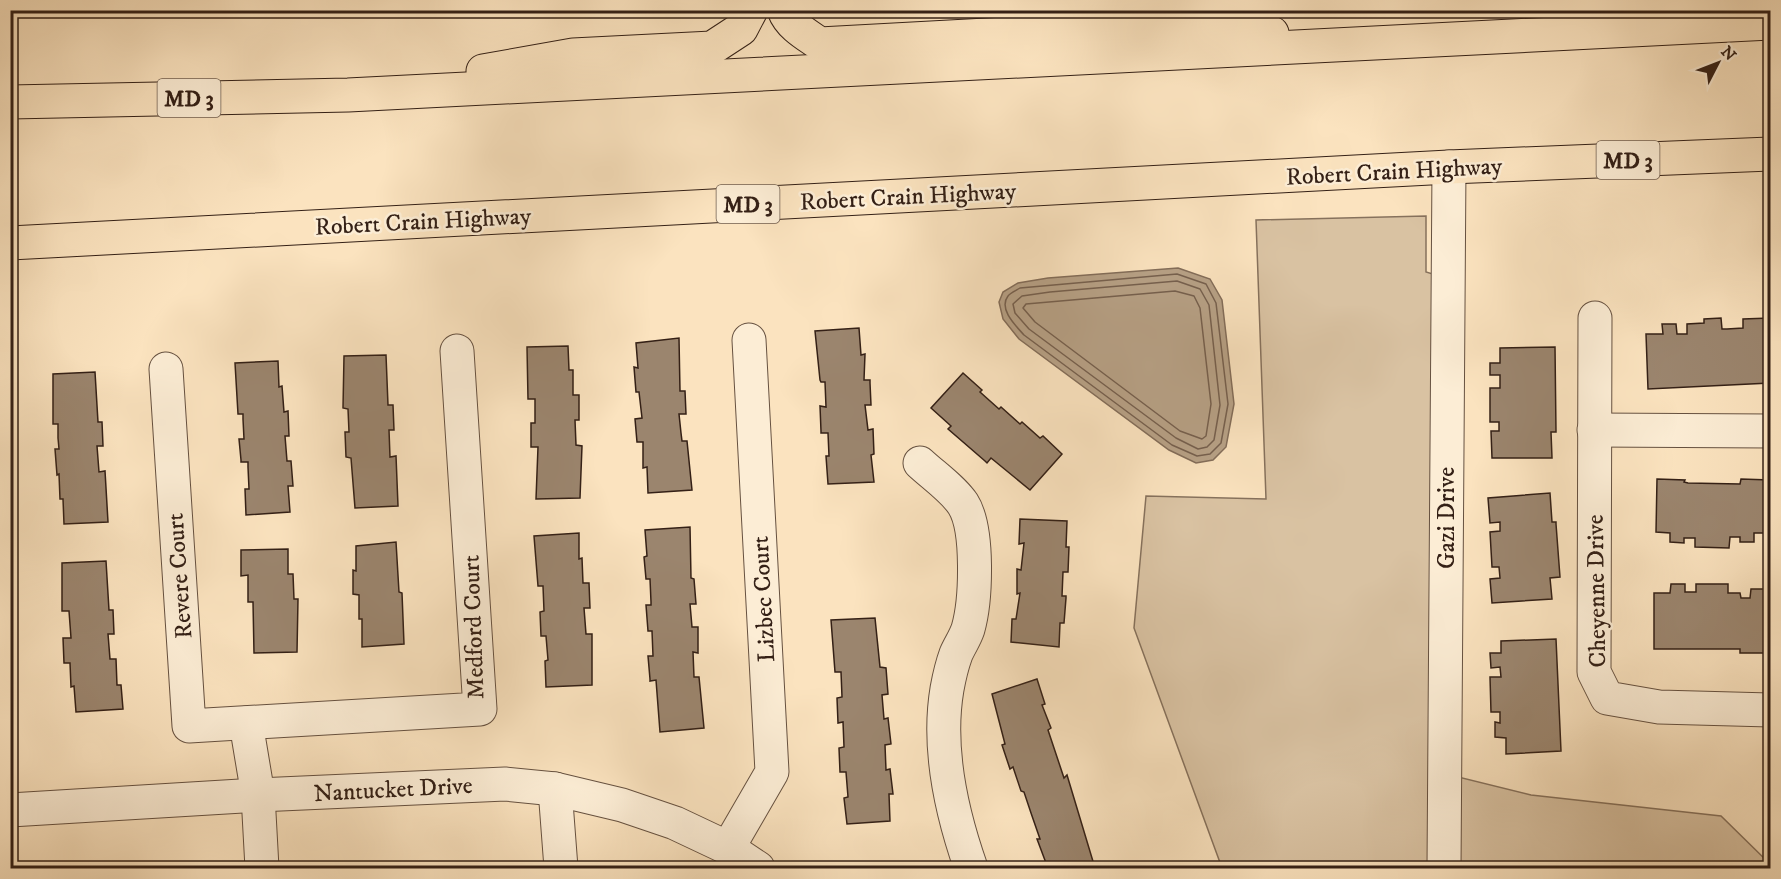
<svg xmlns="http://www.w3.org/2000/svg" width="1781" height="879" viewBox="0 0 1781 879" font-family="'IM FELL DW Pica',serif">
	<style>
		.green { fill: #d9c2a2; stroke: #86715c; stroke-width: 1.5 }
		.water { fill: #b7a186; stroke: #836d59; stroke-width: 1.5 }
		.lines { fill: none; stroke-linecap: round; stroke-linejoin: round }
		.shore { stroke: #76604e; stroke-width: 1.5 }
		.building { fill: #9b856e; stroke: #342016; stroke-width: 1.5 }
		.minor-casing { stroke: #665140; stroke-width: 35 }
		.highway-casing { stroke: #342016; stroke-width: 35 }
		.minor { stroke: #fcedd5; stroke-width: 33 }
		.highway { stroke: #fbe3bf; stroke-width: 33 }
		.labels { text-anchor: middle; stroke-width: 5; stroke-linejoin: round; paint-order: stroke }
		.shield { fill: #fcedd5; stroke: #705e4f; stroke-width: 1.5 }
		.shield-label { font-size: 22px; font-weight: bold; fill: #342016 }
		.street-label { font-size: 24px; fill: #342016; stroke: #fcedd5 }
	</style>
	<rect width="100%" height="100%" fill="#fbe3bf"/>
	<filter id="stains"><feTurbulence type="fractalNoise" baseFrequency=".00333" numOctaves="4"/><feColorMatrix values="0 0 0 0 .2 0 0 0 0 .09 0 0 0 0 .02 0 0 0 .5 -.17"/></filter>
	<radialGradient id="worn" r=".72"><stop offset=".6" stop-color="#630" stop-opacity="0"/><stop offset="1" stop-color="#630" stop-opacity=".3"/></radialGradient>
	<!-- green -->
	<polygon class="green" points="1426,216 1426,272 1459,282 1458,777 1531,795 1721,816 1770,864 1770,868 1222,868 1134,628 1146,496 1266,499 1256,220"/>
	<!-- water -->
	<polygon class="water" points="1178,268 1210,279 1222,300 1234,404 1226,447 1213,460 1196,463 1169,450 1019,339 1003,319 999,302 1003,292 1018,283 1048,278"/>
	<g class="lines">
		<!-- shore -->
		<g class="shore">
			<path d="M1177,274L1206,284L1216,303L1228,404L1221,443L1210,454L1197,456L1172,445L1024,335C1016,326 998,309 1008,296C1010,293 1017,290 1020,288Z"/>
			<polygon points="1177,281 1200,289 1209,305 1220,405 1214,440 1207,447 1198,449 1176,438 1029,329 1015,313 1013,304 1022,296 1050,292"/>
			<polygon points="1175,291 1194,296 1200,308 1211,404 1206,436 1202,439 1180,431 1035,322 1023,308 1026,304"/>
		</g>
	</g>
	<!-- building -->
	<g class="building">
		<polygon points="1721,318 1722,329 1727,329 1743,328 1743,319 1770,318 1770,383 1648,389 1646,334 1663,334 1662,324 1676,324 1677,334 1687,334 1687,324 1704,323 1704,319"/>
		<polygon points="859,328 861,355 865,354 864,380 870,380 870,383 871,405 865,405 868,430 873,429 874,454 871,455 874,482 828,484 826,456 829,456 828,433 821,433 821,431 820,406 826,407 825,382 821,382 820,380 815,331"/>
		<polygon points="679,338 680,391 685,391 686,414 679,414 681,433 682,441 687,441 692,490 648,493 647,467 643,468 643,442 637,442 635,419 642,418 639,392 636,392 634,367 638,368 636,343"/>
		<polygon points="568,346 569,370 573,370 573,395 579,395 579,420 575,420 576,445 582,446 580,498 536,499 538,447 531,447 531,423 535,423 535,399 528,399 527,347"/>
		<polygon points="1555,347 1556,432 1551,432 1552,458 1492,458 1491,431 1499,431 1499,422 1490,422 1490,388 1500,388 1500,375 1490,375 1490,363 1500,363 1500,348"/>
		<polygon points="386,355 388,405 393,405 394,430 389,430 390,457 396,456 398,506 355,508 351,458 346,457 345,432 349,432 348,409 343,408 344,356"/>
		<polygon points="278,361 279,387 282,386 284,412 288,411 289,436 285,436 287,461 291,461 293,486 288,486 290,512 246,515 245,489 249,489 248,467 248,462 241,462 241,460 239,439 244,439 243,419 243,414 238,414 235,363"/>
		<polygon points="95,372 98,422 102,422 103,446 97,446 99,472 105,471 108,522 64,524 63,499 60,499 59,474 57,475 55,449 59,449 58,438 58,424 53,424 53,374"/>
		<polygon points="963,373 982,390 980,392 999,409 1001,407 1020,424 1022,422 1040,438 1043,436 1062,454 1030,490 991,458 987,463 985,461 948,429 951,426 931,408"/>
		<polygon points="1657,479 1685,480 1684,482 1688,483 1740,484 1741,479 1770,480 1769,533 1754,533 1754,542 1740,542 1740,537 1730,537 1729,548 1695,547 1695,538 1684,538 1684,543 1670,542 1670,533 1656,532"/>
		<polygon points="1550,493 1552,522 1556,522 1556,524 1560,577 1550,578 1552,599 1492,603 1490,579 1500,578 1499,567 1492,567 1490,532 1500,531 1500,522 1490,523 1488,498"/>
		<polygon points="1020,519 1067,521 1066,547 1069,547 1068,572 1063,572 1062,596 1066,596 1066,598 1064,623 1060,623 1059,647 1011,642 1012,619 1016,619 1020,593 1017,594 1017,569 1021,570 1024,543 1019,544"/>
		<polygon points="690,527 691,578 694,579 696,604 690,604 692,627 698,627 698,653 693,652 694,677 699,677 704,728 660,732 656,680 650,681 650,679 648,656 653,656 652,631 648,631 646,605 651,605 651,602 650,579 646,579 644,557 647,556 645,530"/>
		<polygon points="579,533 579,559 582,558 583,583 589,583 590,608 584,608 586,634 592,634 592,685 546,687 545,661 548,660 546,636 541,636 540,612 544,611 543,586 538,586 534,536"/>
		<polygon points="396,542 399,592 402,593 404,644 362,647 362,619 359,619 359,595 353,594 353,570 356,571 356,546"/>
		<polygon points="288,549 288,574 293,574 294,599 298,599 297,652 254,653 253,602 248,602 248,575 241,576 241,550"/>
		<polygon points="106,561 109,610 113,610 114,634 108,634 110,659 116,659 117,685 121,685 123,709 76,712 74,686 71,687 70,663 64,663 63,638 71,638 69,611 62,611 62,563"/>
		<polygon points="1671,584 1685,584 1685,592 1696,592 1696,584 1728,584 1728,593 1740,593 1741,598 1750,598 1751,589 1770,589 1770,653 1740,653 1740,649 1654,649 1654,593 1670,593"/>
		<polygon points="875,618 880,667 886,668 888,694 882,695 884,719 888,718 891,744 885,745 886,770 890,769 893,794 889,794 890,821 847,824 844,798 848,797 846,772 840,772 839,748 844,747 843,722 838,723 837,698 842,697 841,672 835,672 831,620"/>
		<polygon points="1556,639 1561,751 1506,754 1506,738 1495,737 1495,722 1500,723 1500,712 1491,712 1490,677 1501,677 1500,667 1491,668 1490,653 1501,653 1501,641"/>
		<polygon points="1037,679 1045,704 1042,705 1051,728 1048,730 1064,778 1067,775 1095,868 1045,868 1043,864 1046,863 1037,839 1040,839 1031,813 1024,792 1021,791 1013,767 1010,769 1002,745 1005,744 992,694"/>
		<polygon points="418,863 418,868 366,868 390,867 390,864"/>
	</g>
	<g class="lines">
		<defs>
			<g id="minor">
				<polyline points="1595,318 1594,672 1607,698 1659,707 1770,710"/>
				<polyline points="166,369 189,726 480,709 457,351"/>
				<polyline points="1594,430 1770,431"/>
				<path d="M920,463C934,476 953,489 963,504C979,529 976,601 968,629C965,638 960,645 956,654C952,665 949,678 947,689C937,748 952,814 971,868"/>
				<polyline points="246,723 258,795 262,868"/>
				<polyline points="555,789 561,868"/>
				<polyline points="10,810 258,795 505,784 555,789 622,805 675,823 728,848 758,868"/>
				<polyline points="728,848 772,772 749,340"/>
				<polyline points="1444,868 1449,167"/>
			</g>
			<g id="highway">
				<path d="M784,10C790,26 807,35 820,44L1187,24L1272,33"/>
				<polyline points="483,71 573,55 712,48 741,29 751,10"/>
				<polyline points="10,102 348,95 1770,23"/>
				<polyline points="10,243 1449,167 1770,154"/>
			</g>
		</defs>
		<!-- minor casing -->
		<use href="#minor" class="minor-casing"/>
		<!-- highway casing -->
		<use href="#highway" class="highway-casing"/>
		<!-- minor -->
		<use href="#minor" class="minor"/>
		<!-- highway -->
		<use href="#highway" class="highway"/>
	</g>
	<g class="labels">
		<!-- shield labels -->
		<g class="shield">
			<rect x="157.5" y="79" width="63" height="38" rx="4.5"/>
			<rect x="1596.5" y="141" width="63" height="38" rx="4.5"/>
			<rect x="716.5" y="185" width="63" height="38" rx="4.5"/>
		</g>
		<g class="shield-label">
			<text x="189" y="106">MD 3</text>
			<text x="1628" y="168">MD 3</text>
			<text x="748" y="212">MD 3</text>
		</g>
		<!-- street labels -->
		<g class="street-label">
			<text transform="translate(1394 171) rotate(-3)" y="8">Robert Crain Highway</text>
			<text transform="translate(908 196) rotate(-3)" y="8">Robert Crain Highway</text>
			<text transform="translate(423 221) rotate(-3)" y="8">Robert Crain Highway</text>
			<text transform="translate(1446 518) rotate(-90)" y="8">Gazi Drive</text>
			<text transform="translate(179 576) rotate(-94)" y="8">Revere Court</text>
			<text transform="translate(1596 591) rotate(-91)" y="8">Cheyenne Drive</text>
			<text transform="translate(763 599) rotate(-93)" y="8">Lizbec Court</text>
			<text transform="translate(473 627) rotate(-92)" y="8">Medford Court</text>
			<text transform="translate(393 789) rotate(-3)" y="8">Nantucket Drive</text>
		</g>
	</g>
	<!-- margin -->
	<rect width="1781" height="879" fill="none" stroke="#fbe3bf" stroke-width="36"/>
	<rect x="12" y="12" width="1757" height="855" fill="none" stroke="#342016" stroke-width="3"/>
	<rect x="18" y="18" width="1745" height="843" fill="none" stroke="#342016" stroke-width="1.5"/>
	<!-- north arrow -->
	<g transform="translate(1718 63) rotate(48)" stroke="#fcedd5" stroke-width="4.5" paint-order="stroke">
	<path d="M0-4.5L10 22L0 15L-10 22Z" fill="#342016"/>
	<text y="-9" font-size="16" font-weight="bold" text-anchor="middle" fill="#342016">N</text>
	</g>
	<rect width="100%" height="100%" filter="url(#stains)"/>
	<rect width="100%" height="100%" fill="url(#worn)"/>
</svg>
